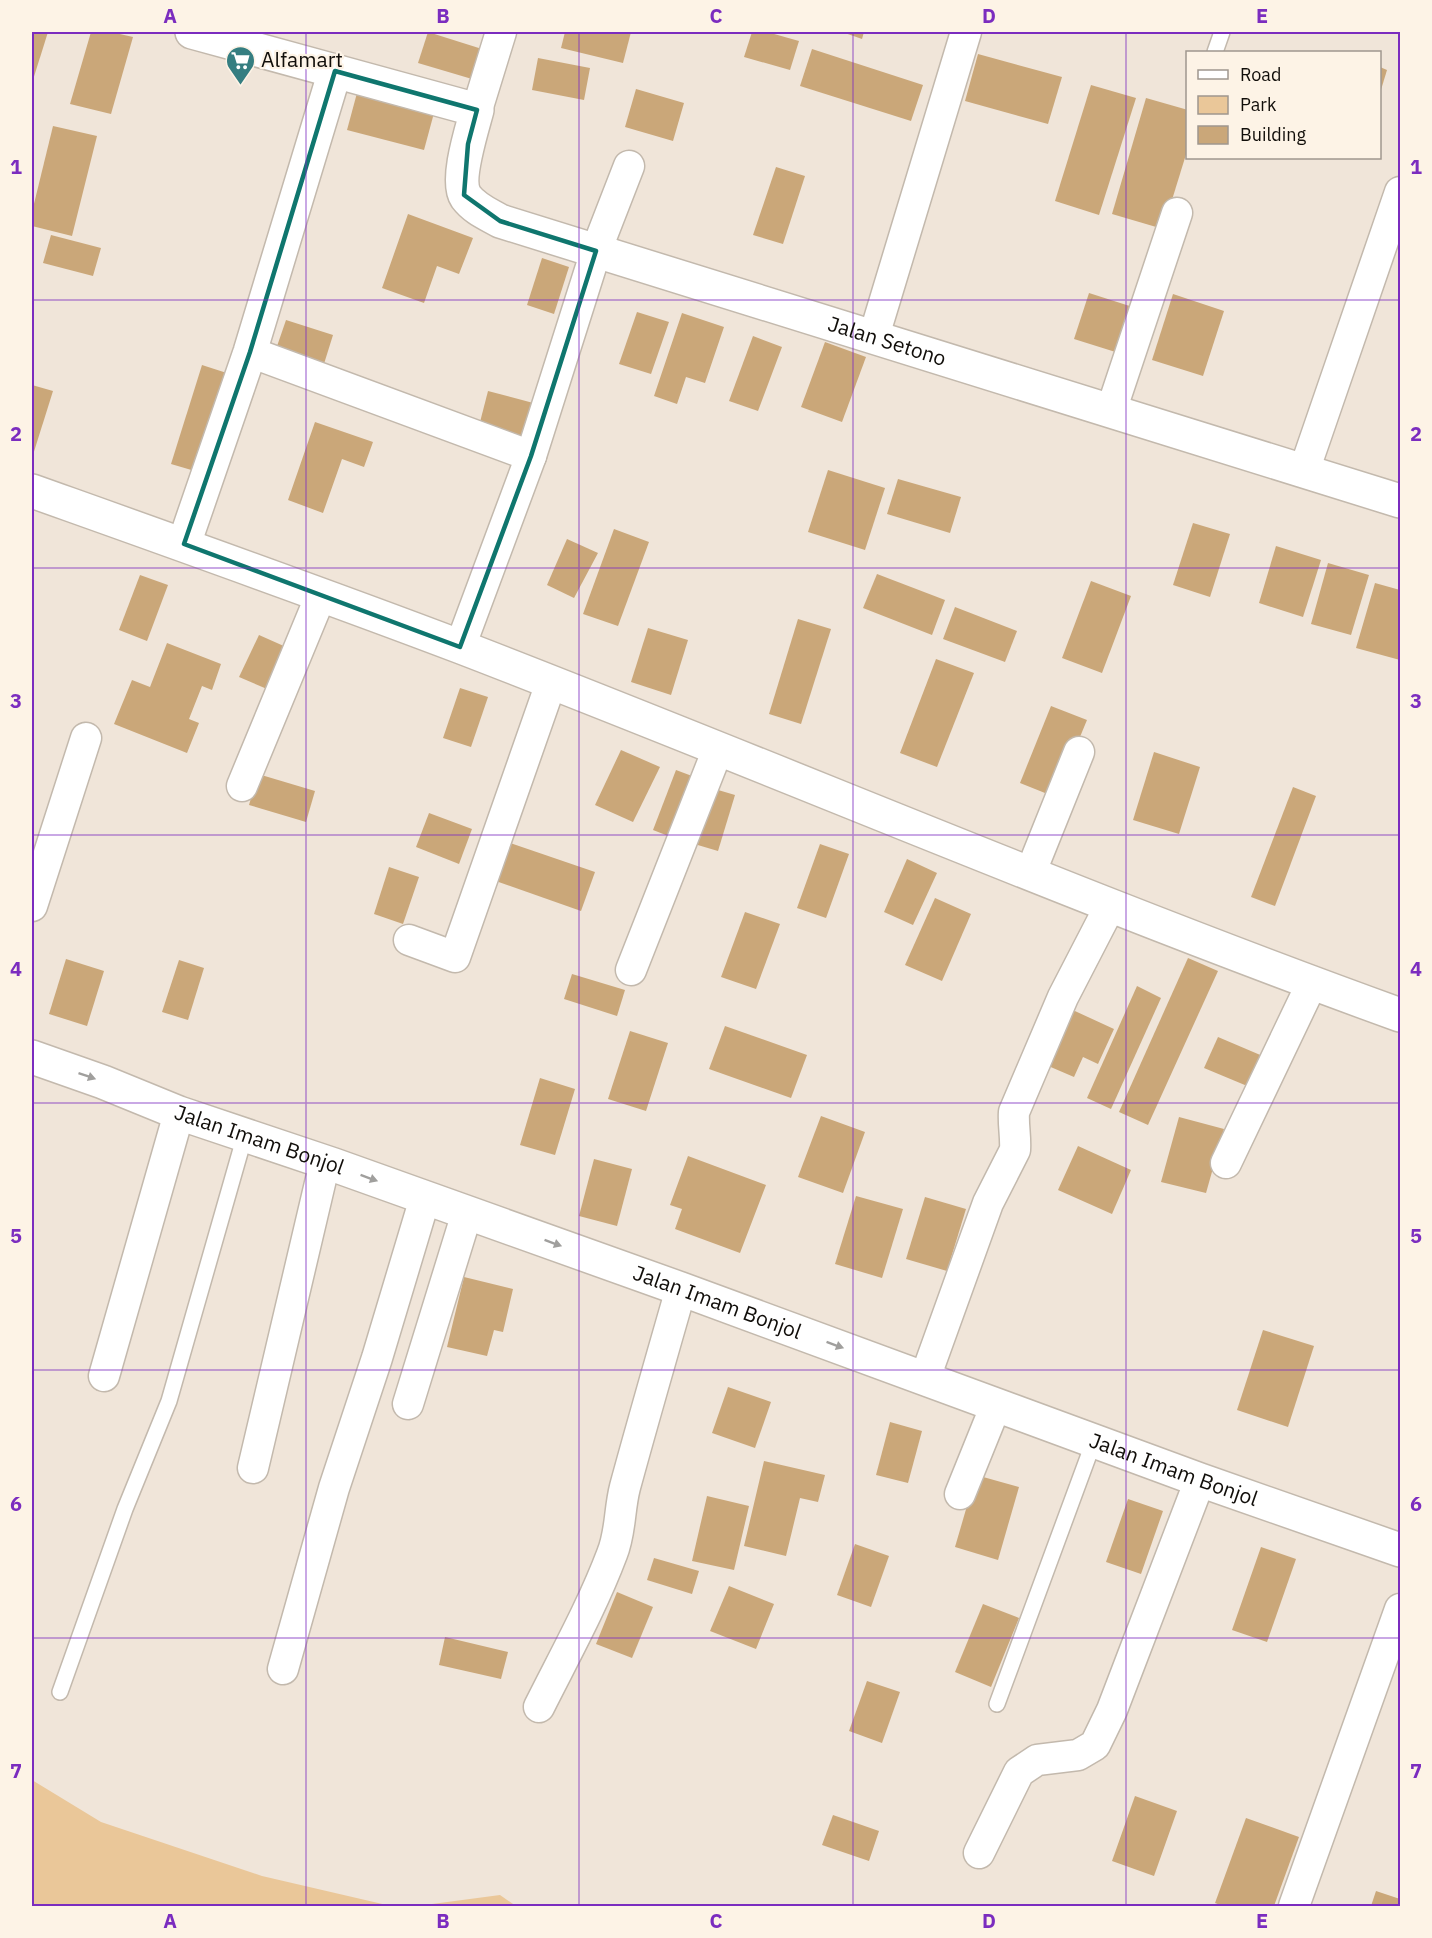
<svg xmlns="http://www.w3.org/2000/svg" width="1432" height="1938" viewBox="0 0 1432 1938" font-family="'IBM Plex Sans',sans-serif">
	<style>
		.green { fill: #eac799 }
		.building { fill: #caa779 }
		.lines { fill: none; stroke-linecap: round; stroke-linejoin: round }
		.lane-casing { stroke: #c3b9ad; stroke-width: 18 }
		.street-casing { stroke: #c3b9ad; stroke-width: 33 }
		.secondary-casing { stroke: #c3b9ad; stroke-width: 36 }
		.primary-casing { stroke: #c3b9ad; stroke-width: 36 }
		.lane { stroke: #fff; stroke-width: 15 }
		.street { stroke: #fff; stroke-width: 30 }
		.secondary { stroke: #fff; stroke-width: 33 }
		.primary { stroke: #fff; stroke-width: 33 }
		.oneway { fill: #a09f9d }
		.marked { fill: none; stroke: #0f766e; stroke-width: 4.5; stroke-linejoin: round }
		.grid { fill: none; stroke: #7b2cbf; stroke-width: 1.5; stroke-opacity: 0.55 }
		.labels { text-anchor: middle; stroke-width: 4.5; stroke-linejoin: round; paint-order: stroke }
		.poi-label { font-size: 21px; fill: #110e0a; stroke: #fdf3e6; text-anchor: start }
		.street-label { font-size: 21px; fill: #110e0a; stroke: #fdf3e6 }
		.neatline { fill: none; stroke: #7b2cbf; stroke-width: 2 }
		.grid-label { font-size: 20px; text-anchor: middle; font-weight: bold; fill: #7b2cbf }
	</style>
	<rect width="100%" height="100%" fill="#f0e5d9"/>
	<!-- green -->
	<g class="green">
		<polygon points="32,1780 101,1822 262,1876 391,1906 32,1906"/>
		<polygon points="500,1895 516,1906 417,1906"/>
	</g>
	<!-- building -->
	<g class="building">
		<polygon points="32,32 48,32 32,83"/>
		<polygon points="91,32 111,32 133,37 111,114 70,104"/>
		<polygon points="428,32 482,49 472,79 418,63"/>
		<polygon points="565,32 631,32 623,63 561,48"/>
		<polygon points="752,32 767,32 799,41 790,70 744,57"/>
		<polygon points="842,32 864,32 862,39"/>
		<polygon points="812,49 923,85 911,121 800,86"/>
		<polygon points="978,54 1062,77 1048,124 965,101"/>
		<polygon points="538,58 590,68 584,100 532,90"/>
		<polygon points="1380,67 1387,70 1380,93"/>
		<polygon points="1091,85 1136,98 1099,215 1055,201"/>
		<polygon points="636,89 684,103 673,141 625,127"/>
		<polygon points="357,93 434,113 424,150 347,130"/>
		<polygon points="1146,98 1188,110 1188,148 1163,229 1112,214"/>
		<polygon points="53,126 97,136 72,236 32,226 32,212"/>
		<polygon points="776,167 805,176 783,244 753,235"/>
		<polygon points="408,214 473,238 459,274 437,266 424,303 382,288"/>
		<polygon points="51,235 101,248 93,276 43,263"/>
		<polygon points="542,258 569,267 554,314 527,305"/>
		<polygon points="1089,293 1139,309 1125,355 1074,339"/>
		<polygon points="1173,294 1224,311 1203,376 1152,360"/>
		<polygon points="637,312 669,322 651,374 619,364"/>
		<polygon points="682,313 724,327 705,383 686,377 677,404 654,396"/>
		<polygon points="286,320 333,335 323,367 275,352"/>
		<polygon points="753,336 782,347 758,411 729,401"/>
		<polygon points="825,342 866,357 842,422 801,407"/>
		<polygon points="202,365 236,376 205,474 171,464"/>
		<polygon points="32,385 53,391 32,458"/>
		<polygon points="488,391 537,404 527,439 479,426"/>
		<polygon points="315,422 373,442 364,467 342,459 323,513 288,500"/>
		<polygon points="828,470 885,488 865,550 808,532"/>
		<polygon points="898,479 961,497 950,533 887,514"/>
		<polygon points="1193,523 1230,534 1210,597 1173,585"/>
		<polygon points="614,529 649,542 618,626 583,614"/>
		<polygon points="567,539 598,553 574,598 547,585"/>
		<polygon points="1276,546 1321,560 1303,617 1259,603"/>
		<polygon points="1328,563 1369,575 1351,635 1311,624"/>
		<polygon points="877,574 945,600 932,635 863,608"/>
		<polygon points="140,575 168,585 147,641 119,630"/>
		<polygon points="1091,581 1131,596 1102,673 1062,658"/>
		<polygon points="1375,583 1400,590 1400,660 1356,648"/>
		<polygon points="955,607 1017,631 1005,662 943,639"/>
		<polygon points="798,619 831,629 801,724 769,714"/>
		<polygon points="648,628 688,640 671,695 631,682"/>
		<polygon points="259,635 286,647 267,689 239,677"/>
		<polygon points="167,643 221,664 212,690 202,686 189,719 199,723 187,753 114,724 132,680 150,687"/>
		<polygon points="936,659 974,673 937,767 900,753"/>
		<polygon points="460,688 488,697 471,747 443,738"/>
		<polygon points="1051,706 1087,720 1055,797 1020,783"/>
		<polygon points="621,750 660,767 633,822 595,805"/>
		<polygon points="1154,752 1200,767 1179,834 1133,820"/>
		<polygon points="676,770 700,779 676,839 653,830"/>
		<polygon points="258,774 315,791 306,822 249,805"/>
		<polygon points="708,787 735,795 718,851 691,843"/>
		<polygon points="1293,787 1316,796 1275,906 1251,897"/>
		<polygon points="429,813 472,829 459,864 416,847"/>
		<polygon points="504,841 595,872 581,911 490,879"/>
		<polygon points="820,844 849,854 826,918 797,908"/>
		<polygon points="907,859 937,873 913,925 884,912"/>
		<polygon points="389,867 419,877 403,924 374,914"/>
		<polygon points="935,898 971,914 942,981 905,965"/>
		<polygon points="745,912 780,924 756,989 721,977"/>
		<polygon points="1188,958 1218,971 1148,1125 1119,1112"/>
		<polygon points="66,959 104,971 87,1026 49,1014"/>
		<polygon points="179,960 204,968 188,1020 162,1012"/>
		<polygon points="572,974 625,990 617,1016 564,999"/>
		<polygon points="1137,986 1161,998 1111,1109 1087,1098"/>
		<polygon points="1064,1006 1114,1029 1098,1064 1083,1057 1074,1077 1039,1062"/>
		<polygon points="725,1026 807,1055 791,1098 709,1069"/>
		<polygon points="630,1031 668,1043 646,1111 608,1099"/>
		<polygon points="1218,1037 1265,1057 1252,1088 1204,1068"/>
		<polygon points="540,1078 575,1089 555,1155 520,1145"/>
		<polygon points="821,1116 865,1132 843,1193 798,1177"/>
		<polygon points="1179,1117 1224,1129 1206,1193 1161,1182"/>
		<polygon points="1078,1146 1131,1170 1112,1214 1058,1190"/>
		<polygon points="688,1156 766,1185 740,1253 675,1229 682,1209 670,1205"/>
		<polygon points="594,1159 632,1169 617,1226 579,1216"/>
		<polygon points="856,1196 903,1209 882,1278 835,1264"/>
		<polygon points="925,1197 966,1209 947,1271 906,1259"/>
		<polygon points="464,1277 513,1289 503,1332 494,1330 487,1356 447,1347"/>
		<polygon points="1263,1330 1314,1346 1288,1427 1237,1410"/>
		<polygon points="728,1387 771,1402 755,1448 712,1433"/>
		<polygon points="890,1422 922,1431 908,1483 876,1475"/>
		<polygon points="764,1461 825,1475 818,1502 800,1498 786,1556 744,1546"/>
		<polygon points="976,1475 1019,1487 998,1560 955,1547"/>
		<polygon points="707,1496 749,1506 734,1570 692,1561"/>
		<polygon points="1128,1499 1163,1511 1141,1574 1106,1562"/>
		<polygon points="855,1544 889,1556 871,1607 837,1595"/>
		<polygon points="1261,1547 1296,1559 1267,1642 1232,1630"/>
		<polygon points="654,1558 699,1571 692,1594 647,1580"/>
		<polygon points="729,1586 774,1604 756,1649 710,1631"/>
		<polygon points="617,1592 653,1607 632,1658 596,1644"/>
		<polygon points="983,1604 1019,1618 991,1687 955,1672"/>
		<polygon points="445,1637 508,1652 501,1679 439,1665"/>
		<polygon points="867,1681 900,1692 882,1743 849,1731"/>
		<polygon points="1135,1796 1177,1811 1154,1876 1112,1861"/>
		<polygon points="833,1815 879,1831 869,1861 822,1845"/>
		<polygon points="1246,1818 1299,1837 1274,1906 1223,1906 1215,1903"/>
		<polygon points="1376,1891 1400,1899 1400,1906 1371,1906"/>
	</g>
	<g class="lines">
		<defs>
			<g id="lane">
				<polyline points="1215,52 1222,32"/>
				<polyline points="60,1692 125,1509 169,1401 245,1135"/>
				<polyline points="997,1704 1094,1441"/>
			</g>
			<g id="street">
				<polyline points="477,110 501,32"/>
				<polyline points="874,336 966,32"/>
				<polyline points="250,352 531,456"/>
				<polyline points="1111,411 1177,213"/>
				<polyline points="1304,471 1400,192"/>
				<polyline points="460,647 531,456 596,251 629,166"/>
				<polyline points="242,786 321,595"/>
				<polyline points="1030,874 1079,752"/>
				<polyline points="32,906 86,738"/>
				<polyline points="409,940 455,957 551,683"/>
				<polyline points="631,970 718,749"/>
				<polyline points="1226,1163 1312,983"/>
				<polyline points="104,1376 179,1113"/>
				<path d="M925,1378L988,1203L1015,1150C1016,1137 1013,1125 1014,1112L1063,997L1110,906"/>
				<polyline points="408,1404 467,1213"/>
				<polyline points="253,1468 325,1162"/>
				<polyline points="960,1494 996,1405"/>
				<polyline points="283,1669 334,1488 377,1358 425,1198"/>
				<path d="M539,1707C564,1657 592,1607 612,1554C621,1532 619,1510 625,1487C643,1421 662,1355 681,1289"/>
				<polyline points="979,1853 1019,1772 1037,1760 1078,1755 1095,1745 1112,1710 1200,1480"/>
				<polyline points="1294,1906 1400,1609"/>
			</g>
			<g id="secondary">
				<path id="s1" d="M192,32L477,110C472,129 455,181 466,197C475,209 488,214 500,221L1400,501"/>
				<path d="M32,491C175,542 319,593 461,647C775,768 1084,901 1400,1015"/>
				<polyline points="184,544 250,352 335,71"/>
			</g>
			<g id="primary">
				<path id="s2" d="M32,1057L103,1082L179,1113L334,1165L681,1289L1200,1480L1400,1550"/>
			</g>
		</defs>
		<!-- lane casing -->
		<use href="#lane" class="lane-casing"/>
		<!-- street casing -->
		<use href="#street" class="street-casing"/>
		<!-- secondary casing -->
		<use href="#secondary" class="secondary-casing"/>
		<!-- primary casing -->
		<use href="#primary" class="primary-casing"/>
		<!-- lane -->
		<use href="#lane" class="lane"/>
		<!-- street -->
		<use href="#street" class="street"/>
		<!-- secondary -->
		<use href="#secondary" class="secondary"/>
		<!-- primary -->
		<use href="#primary" class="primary"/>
	</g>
	<!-- one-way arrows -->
	<defs><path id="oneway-solid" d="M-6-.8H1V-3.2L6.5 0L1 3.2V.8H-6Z" transform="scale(1.5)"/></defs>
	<g class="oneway">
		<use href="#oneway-solid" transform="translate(87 1076) rotate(19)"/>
		<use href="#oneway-solid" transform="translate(369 1178) rotate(20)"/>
		<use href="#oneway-solid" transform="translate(553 1243) rotate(20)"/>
		<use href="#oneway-solid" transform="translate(835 1345) rotate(20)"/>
	</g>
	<!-- marked area -->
	<path class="marked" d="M335,71L477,110L468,144L464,195L500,221L596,251L531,456L460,647L184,544L250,352Z"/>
	<!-- grid -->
	<path class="grid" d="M306,32V1906M579,32V1906M853,32V1906M1126,32V1906M32,300H1400M32,568H1400M32,835H1400M32,1103H1400M32,1370H1400M32,1638H1400"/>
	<!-- icons -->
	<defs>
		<symbol id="supermarket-pin" viewBox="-11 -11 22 30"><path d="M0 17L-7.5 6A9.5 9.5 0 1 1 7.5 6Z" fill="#357e81" stroke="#fdf3e6"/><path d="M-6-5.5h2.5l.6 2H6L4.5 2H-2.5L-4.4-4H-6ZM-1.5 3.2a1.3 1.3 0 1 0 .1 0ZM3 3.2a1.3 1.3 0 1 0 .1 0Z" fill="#fff"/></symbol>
	</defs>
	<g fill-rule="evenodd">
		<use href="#supermarket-pin" x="224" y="44" width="33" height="45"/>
	</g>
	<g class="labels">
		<!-- poi labels -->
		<g class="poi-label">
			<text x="261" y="67">Alfamart</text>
		</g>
		<!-- street labels -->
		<g class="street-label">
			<text dy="7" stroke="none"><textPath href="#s1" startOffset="832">Jalan Setono</textPath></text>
			<text dy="7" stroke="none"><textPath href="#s2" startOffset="242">Jalan Imam Bonjol</textPath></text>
			<text dy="7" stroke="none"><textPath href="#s2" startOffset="728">Jalan Imam Bonjol</textPath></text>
			<text dy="7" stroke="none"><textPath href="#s2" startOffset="1214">Jalan Imam Bonjol</textPath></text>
		</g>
	</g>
	<!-- border -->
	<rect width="1432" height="1938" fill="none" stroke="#fdf3e6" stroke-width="66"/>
	<!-- legend -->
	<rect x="1186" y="51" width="195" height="108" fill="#fdf3e6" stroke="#9f978e" stroke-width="1.5"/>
	<rect x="1198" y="70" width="30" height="9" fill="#ffffff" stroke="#9f978e" stroke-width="1.5"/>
	<text x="1240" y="81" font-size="18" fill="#110e0a">Road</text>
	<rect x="1198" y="96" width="30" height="18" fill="#eac799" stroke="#9f978e" stroke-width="1.5"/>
	<text x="1240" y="111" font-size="18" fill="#110e0a">Park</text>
	<rect x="1198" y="126" width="30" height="18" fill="#caa779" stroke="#9f978e" stroke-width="1.5"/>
	<text x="1240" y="141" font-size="18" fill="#110e0a">Building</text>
	<rect x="33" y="33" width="1366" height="1872" class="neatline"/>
	<g class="grid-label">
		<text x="170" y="23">A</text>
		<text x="443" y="23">B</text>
		<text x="716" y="23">C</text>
		<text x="989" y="23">D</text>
		<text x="1262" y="23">E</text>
		<text x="16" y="174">1</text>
		<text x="1416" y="174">1</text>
		<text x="16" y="441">2</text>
		<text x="1416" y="441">2</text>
		<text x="16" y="708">3</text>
		<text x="1416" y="708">3</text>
		<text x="16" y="976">4</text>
		<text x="1416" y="976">4</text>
		<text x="16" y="1243">5</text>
		<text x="1416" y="1243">5</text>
		<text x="16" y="1511">6</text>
		<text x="1416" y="1511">6</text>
		<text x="16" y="1778">7</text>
		<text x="1416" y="1778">7</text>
		<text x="170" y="1928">A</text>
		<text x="443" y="1928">B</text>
		<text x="716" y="1928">C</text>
		<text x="989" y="1928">D</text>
		<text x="1262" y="1928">E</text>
	</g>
</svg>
